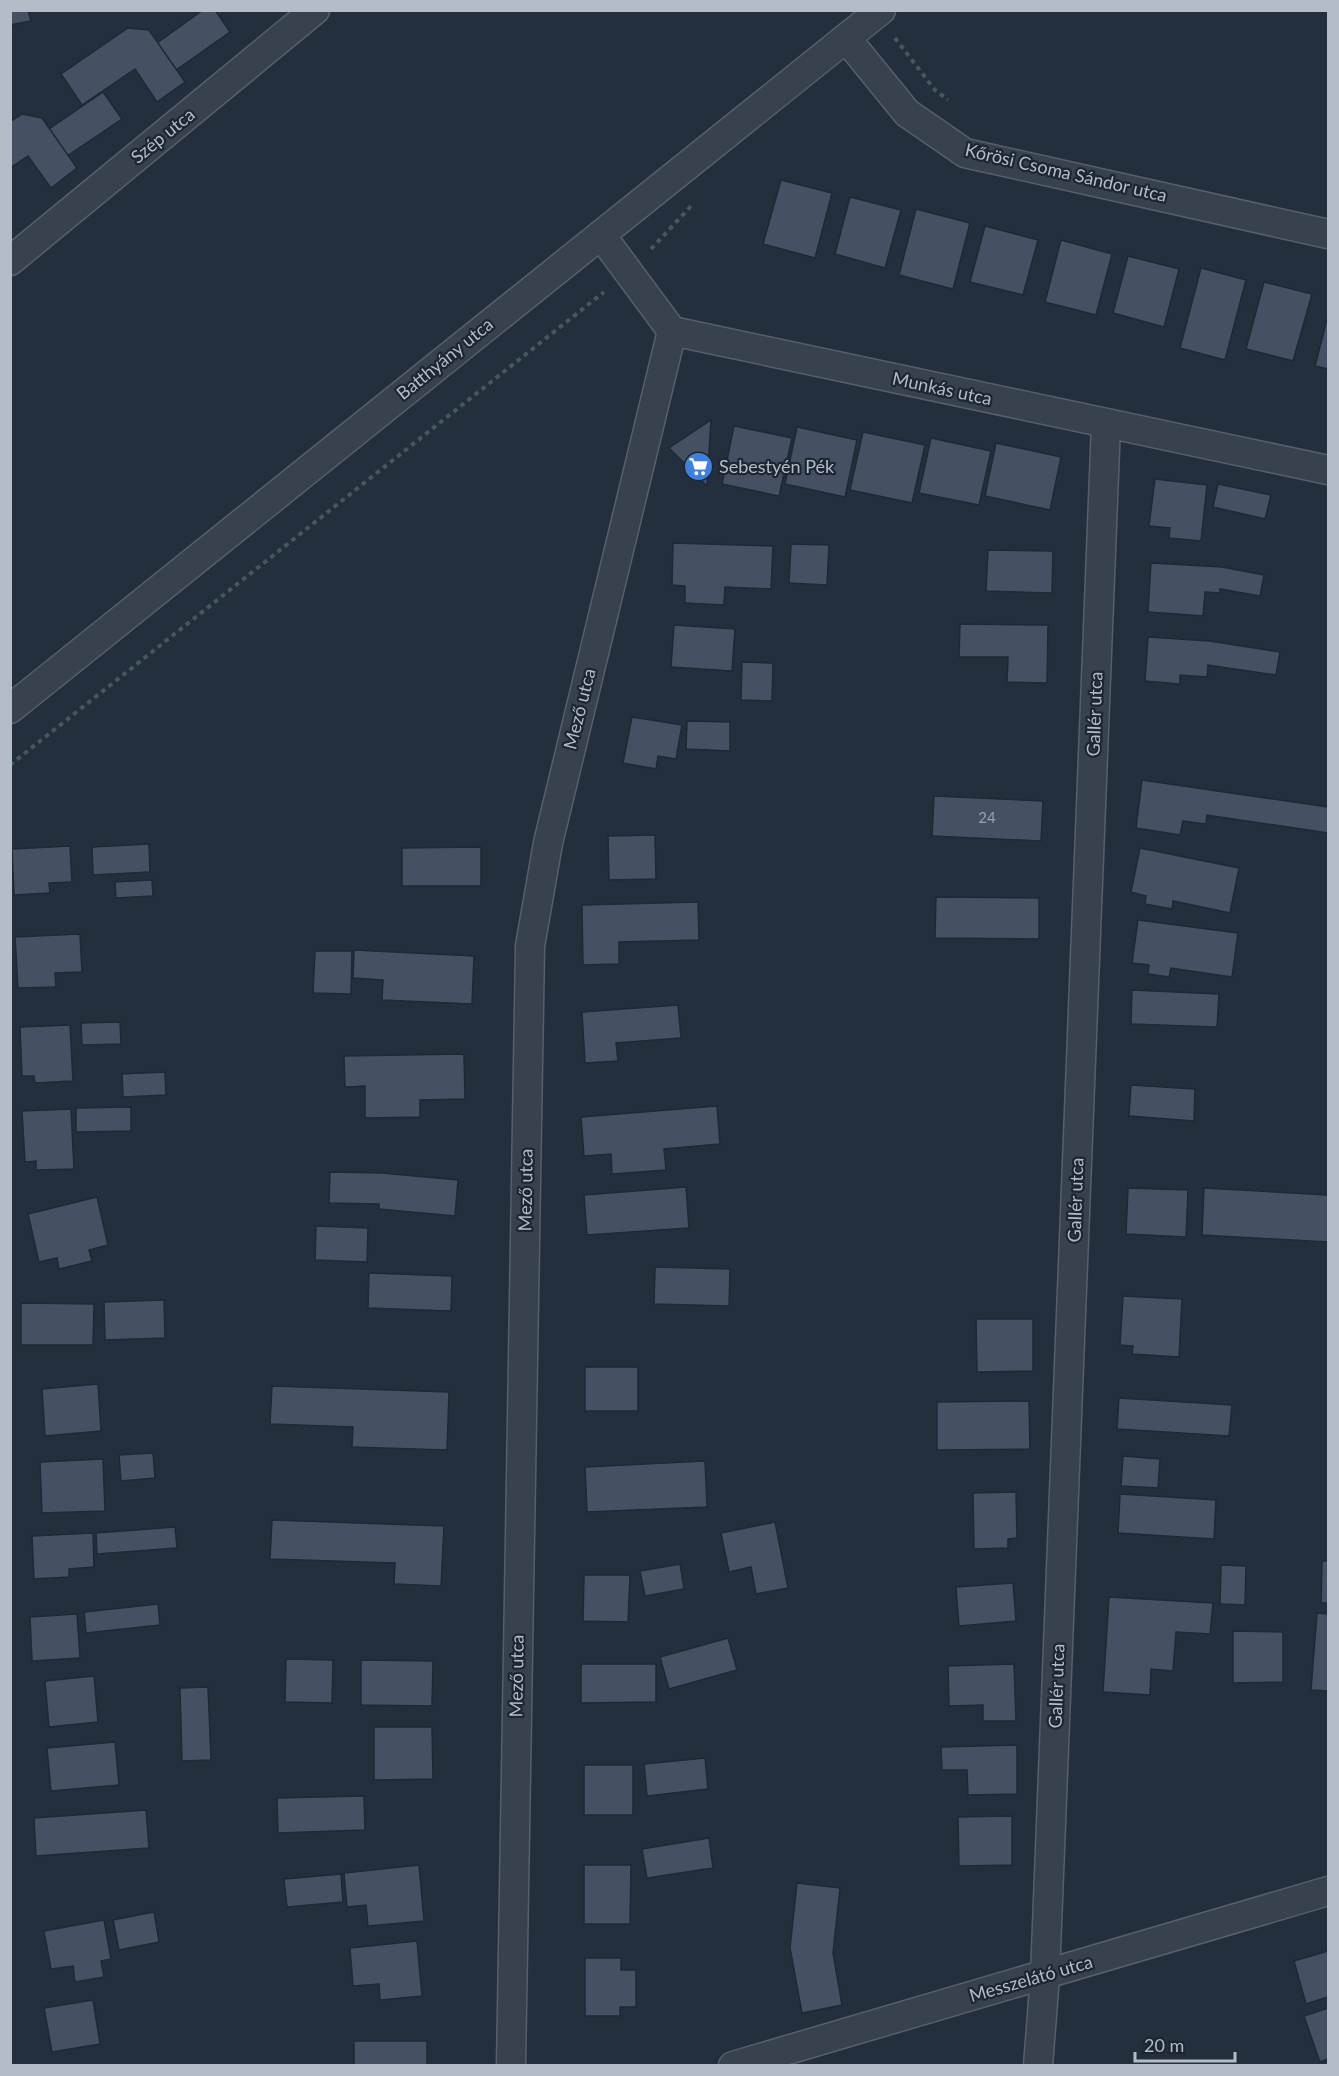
<svg xmlns="http://www.w3.org/2000/svg" width="1339" height="2076" viewBox="0 0 1339 2076" font-family="Lato,sans-serif">
	<style>
		.building { fill: #455162; stroke: #1f2835; stroke-width: 1.5 }
		.lines { fill: none; stroke-linecap: round; stroke-linejoin: round }
		.street-casing { stroke: #565f6c; stroke-width: 31 }
		.path { stroke: #44595c; stroke-width: 4; stroke-dasharray: 4.5 4.5; stroke-linecap: butt }
		.street { stroke: #38414e; stroke-width: 28 }
		.labels { text-anchor: middle; stroke-width: 4.5; stroke-linejoin: round; paint-order: stroke }
		.number-label { font-size: 15px; fill: #98a1af }
		.street-label { font-size: 18px; fill: #b4bcc9; stroke: #1d2633 }
		.poi-label { font-size: 18px; fill: #b4bcc9; stroke: #1d2633; text-anchor: start }
	</style>
	<rect width="100%" height="100%" fill="#242f3e"/>
	<!-- building -->
	<g class="building">
		<polygon points="10,10 28,10 31,21 10,25"/>
		<polygon points="203,10 215,10 230,32 176,70 157,43"/>
		<polygon points="128,28 149,30 185,82 157,102 135,69 82,105 61,74"/>
		<polygon points="103,92 122,119 67,156 49,129"/>
		<polygon points="22,114 42,118 77,168 51,188 28,156 10,168 10,122"/>
		<polygon points="781,180 832,193 815,258 763,244"/>
		<polygon points="850,197 901,210 885,268 835,254"/>
		<polygon points="916,209 970,223 953,289 899,275"/>
		<polygon points="985,226 1038,240 1023,295 970,282"/>
		<polygon points="1061,240 1112,254 1096,315 1045,302"/>
		<polygon points="1128,256 1179,269 1164,327 1113,313"/>
		<polygon points="1201,268 1246,280 1225,360 1180,348"/>
		<polygon points="1264,282 1312,294 1293,361 1246,349"/>
		<polygon points="1328,315 1328,369 1315,366"/>
		<polygon points="711,420 707,486 669,448"/>
		<polygon points="734,426 792,438 779,496 722,484"/>
		<polygon points="797,427 857,440 845,497 785,484"/>
		<polygon points="863,432 925,445 912,503 850,490"/>
		<polygon points="931,438 991,451 979,505 919,493"/>
		<polygon points="996,443 1061,457 1050,510 985,496"/>
		<polygon points="1155,479 1207,485 1201,541 1169,538 1170,528 1149,526"/>
		<polygon points="1218,484 1271,495 1265,519 1213,507"/>
		<polygon points="673,543 773,546 771,589 725,587 724,605 685,603 685,586 672,585"/>
		<polygon points="791,544 829,545 827,585 789,583"/>
		<polygon points="988,550 1053,551 1052,593 986,591"/>
		<polygon points="1151,563 1222,567 1264,575 1260,596 1220,589 1220,593 1205,592 1203,616 1148,612"/>
		<polygon points="960,624 1048,625 1047,683 1007,682 1008,657 959,657"/>
		<polygon points="674,625 735,629 732,671 671,667"/>
		<polygon points="1148,637 1209,641 1280,652 1276,675 1208,665 1207,677 1180,675 1180,684 1145,681"/>
		<polygon points="742,662 773,663 772,701 741,700"/>
		<polygon points="632,717 682,725 676,759 658,756 656,769 623,763"/>
		<polygon points="687,721 730,722 730,751 686,749"/>
		<polygon points="1142,780 1328,807 1328,833 1207,815 1206,824 1183,821 1180,835 1136,828"/>
		<polygon points="934,796 1043,801 1041,841 932,836"/>
		<polygon points="655,835 656,879 609,880 608,836"/>
		<polygon points="149,844 150,872 93,875 92,847"/>
		<polygon points="70,846 72,882 49,883 50,893 14,895 12,849"/>
		<polygon points="481,847 481,886 402,886 402,848"/>
		<polygon points="1140,848 1239,868 1230,913 1173,901 1172,909 1145,904 1146,896 1131,892"/>
		<polygon points="152,880 153,896 116,898 115,882"/>
		<polygon points="936,897 1039,898 1039,939 935,938"/>
		<polygon points="698,902 699,940 619,942 619,964 583,965 582,905"/>
		<polygon points="1138,920 1238,933 1232,977 1171,968 1169,977 1148,974 1149,965 1132,963"/>
		<polygon points="80,934 82,972 55,973 56,987 18,988 15,937"/>
		<polygon points="354,950 474,956 472,1004 382,1000 383,980 353,978"/>
		<polygon points="315,951 352,951 351,994 313,993"/>
		<polygon points="1132,990 1219,994 1217,1027 1131,1024"/>
		<polygon points="678,1005 681,1038 616,1043 618,1061 585,1063 582,1012"/>
		<polygon points="120,1022 121,1044 82,1045 81,1023"/>
		<polygon points="70,1025 73,1081 35,1083 34,1076 22,1076 20,1027"/>
		<polygon points="464,1054 465,1099 420,1100 420,1117 365,1118 365,1086 345,1087 344,1056"/>
		<polygon points="165,1072 166,1095 123,1097 122,1074"/>
		<polygon points="1131,1085 1195,1089 1194,1121 1129,1116"/>
		<polygon points="717,1106 720,1144 664,1149 666,1170 612,1174 611,1154 584,1156 581,1117"/>
		<polygon points="131,1107 131,1131 76,1132 76,1108"/>
		<polygon points="71,1109 74,1169 36,1170 36,1161 25,1162 22,1111"/>
		<polygon points="330,1172 382,1173 458,1180 455,1216 379,1209 379,1204 329,1203"/>
		<polygon points="686,1187 689,1228 587,1235 584,1195"/>
		<polygon points="1128,1188 1188,1190 1186,1237 1126,1234"/>
		<polygon points="1204,1188 1328,1195 1328,1242 1202,1235"/>
		<polygon points="97,1197 108,1245 89,1250 92,1261 59,1269 57,1258 39,1262 28,1214"/>
		<polygon points="316,1226 368,1228 367,1262 315,1260"/>
		<polygon points="655,1267 730,1269 729,1306 654,1304"/>
		<polygon points="369,1273 452,1276 451,1311 368,1308"/>
		<polygon points="1123,1296 1182,1299 1179,1357 1132,1354 1133,1346 1120,1345"/>
		<polygon points="164,1300 165,1338 105,1340 104,1302"/>
		<polygon points="21,1303 94,1304 93,1345 21,1345"/>
		<polygon points="976,1319 1033,1319 1033,1371 977,1372"/>
		<rect x="585" y="1367" width="53" height="44"/>
		<polygon points="98,1384 101,1431 45,1436 42,1389"/>
		<polygon points="272,1386 449,1392 447,1450 352,1447 353,1427 270,1424"/>
		<polygon points="1119,1398 1232,1405 1229,1436 1117,1429"/>
		<polygon points="1029,1401 1030,1449 937,1450 937,1402"/>
		<polygon points="153,1453 155,1478 121,1481 119,1455"/>
		<polygon points="1123,1456 1160,1459 1158,1488 1121,1486"/>
		<polygon points="103,1459 105,1511 42,1513 40,1462"/>
		<polygon points="705,1461 707,1507 587,1512 585,1467"/>
		<polygon points="1016,1492 1017,1538 1008,1539 1008,1548 974,1549 973,1493"/>
		<polygon points="1120,1494 1216,1500 1214,1539 1118,1533"/>
		<polygon points="272,1520 444,1526 441,1586 394,1584 395,1563 270,1559"/>
		<polygon points="775,1522 788,1588 756,1594 751,1567 729,1572 721,1533"/>
		<polygon points="175,1527 177,1548 97,1554 96,1533"/>
		<polygon points="93,1533 94,1567 69,1569 69,1577 34,1579 32,1536"/>
		<polygon points="1322,1561 1328,1561 1328,1603 1321,1603"/>
		<polygon points="680,1564 684,1589 645,1596 640,1571"/>
		<polygon points="1221,1565 1246,1566 1245,1605 1220,1604"/>
		<polygon points="584,1575 630,1575 628,1622 583,1621"/>
		<polygon points="1013,1583 1016,1621 959,1626 956,1587"/>
		<polygon points="1109,1597 1213,1603 1210,1634 1176,1632 1173,1671 1151,1669 1150,1695 1103,1692"/>
		<polygon points="158,1604 160,1625 86,1633 84,1612"/>
		<polygon points="1317,1613 1328,1614 1328,1691 1311,1690"/>
		<polygon points="77,1614 80,1658 32,1661 30,1617"/>
		<polygon points="1233,1631 1283,1632 1283,1682 1233,1683"/>
		<polygon points="728,1638 737,1670 669,1689 660,1657"/>
		<polygon points="286,1659 333,1660 332,1703 285,1702"/>
		<polygon points="361,1660 433,1661 432,1706 361,1705"/>
		<polygon points="581,1664 656,1664 656,1702 581,1703"/>
		<polygon points="1014,1664 1016,1721 983,1721 983,1705 949,1706 948,1666"/>
		<polygon points="94,1676 98,1722 49,1727 45,1681"/>
		<polygon points="208,1687 211,1760 182,1761 180,1688"/>
		<polygon points="374,1727 432,1727 433,1779 374,1780"/>
		<polygon points="115,1742 119,1785 51,1791 47,1748"/>
		<polygon points="1017,1745 1017,1794 968,1795 967,1770 942,1770 941,1747"/>
		<polygon points="705,1758 708,1789 647,1796 644,1764"/>
		<rect x="584" y="1765" width="49" height="50"/>
		<polygon points="364,1796 365,1830 278,1833 277,1798"/>
		<polygon points="146,1810 149,1848 36,1856 34,1818"/>
		<polygon points="1012,1816 1012,1865 959,1866 958,1817"/>
		<polygon points="709,1838 713,1868 647,1878 642,1849"/>
		<polygon points="419,1865 424,1921 368,1926 366,1905 347,1907 344,1873"/>
		<polygon points="584,1865 631,1865 630,1924 584,1924"/>
		<polygon points="341,1874 343,1902 287,1907 284,1879"/>
		<polygon points="797,1883 840,1888 833,1953 842,2005 802,2013 790,1948"/>
		<polygon points="154,1912 159,1942 119,1950 113,1920"/>
		<polygon points="104,1920 111,1959 101,1961 104,1977 75,1982 73,1966 51,1969 44,1931"/>
		<polygon points="417,1941 422,1996 380,2000 379,1984 353,1986 350,1948"/>
		<polygon points="1328,1951 1328,1997 1306,2004 1294,1961"/>
		<polygon points="585,1958 621,1958 621,1970 636,1970 636,2007 620,2007 620,2016 585,2016"/>
		<polygon points="93,2000 100,2044 52,2052 44,2008"/>
		<polygon points="1328,2008 1328,2059 1320,2062 1304,2016"/>
		<rect x="354" y="2041" width="73" height="25"/>
	</g>
	<g class="lines">
		<defs>
			<g id="street">
				<polyline points="846,38 907,113 965,153 1328,234"/>
				<polyline points="601,235 672,331 1328,470"/>
				<polyline points="10,261 315,10"/>
				<polyline points="10,709 881,10"/>
				<polyline points="511,2066 530,946 548,843 672,331"/>
				<polyline points="733,2066 1328,1891"/>
				<polyline points="1038,2066 1045,1976 1106,424"/>
			</g>
		</defs>
		<!-- street casing -->
		<use href="#street" class="street-casing"/>
		<!-- path -->
		<g class="path">
			<polyline points="895,38 935,90 948,100"/>
			<polyline points="651,249 693,204"/>
			<polyline points="10,765 604,292"/>
		</g>
		<!-- street -->
		<use href="#street" class="street"/>
	</g>
	<!-- icons -->
	<defs>
		<symbol id="supermarket-disc" viewBox="-11 -11 22 22"><circle r="9.5" fill="#3f7fe0" stroke="#1d2633"/><path d="M-6-5.5h2.5l.6 2H6L4.5 2H-2.5L-4.4-4H-6ZM-1.5 3.2a1.3 1.3 0 1 0 .1 0ZM3 3.2a1.3 1.3 0 1 0 .1 0Z" fill="#fff"/></symbol>
	</defs>
	<g fill-rule="evenodd">
		<use href="#supermarket-disc" x="682" y="450" width="33" height="33"/>
	</g>
	<g class="labels">
		<!-- number labels -->
		<g class="number-label">
			<text x="987" y="823">24</text>
		</g>
		<!-- street labels -->
		<g class="street-label">
			<text transform="translate(163 136) rotate(-39)" y="6">Szép utca</text>
			<text transform="translate(1066 173) rotate(13)" y="6">Kőrösi Csoma Sándor utca</text>
			<text transform="translate(445 359) rotate(-39)" y="6">Batthyány utca</text>
			<text transform="translate(942 389) rotate(12)" y="6">Munkás utca</text>
			<text transform="translate(580 709) rotate(-76)" y="6">Mező utca</text>
			<text transform="translate(1095 714) rotate(-88)" y="6">Gallér utca</text>
			<text transform="translate(526 1190) rotate(-89)" y="6">Mező utca</text>
			<text transform="translate(1076 1200) rotate(-88)" y="6">Gallér utca</text>
			<text transform="translate(517 1676) rotate(-89)" y="6">Mező utca</text>
			<text transform="translate(1057 1686) rotate(-88)" y="6">Gallér utca</text>
			<text transform="translate(1031 1979) rotate(-16)" y="6">Messzelátó utca</text>
		</g>
		<!-- poi labels -->
		<g class="poi-label">
			<text x="719" y="473">Sebestyén Pék</text>
		</g>
	</g>
	<!-- border -->
	<rect width="1339" height="2076" fill="none" stroke="#b4bcc9" stroke-width="24"/>
	<!-- scale -->
	<path d="M1135 2052v9h100v-9" fill="none" stroke="#b4bcc9" stroke-width="3"/>
	<text x="1144" y="2052" font-size="18" fill="#b4bcc9" stroke="#1d2633" stroke-width="4.5" paint-order="stroke">20 m</text>
</svg>
